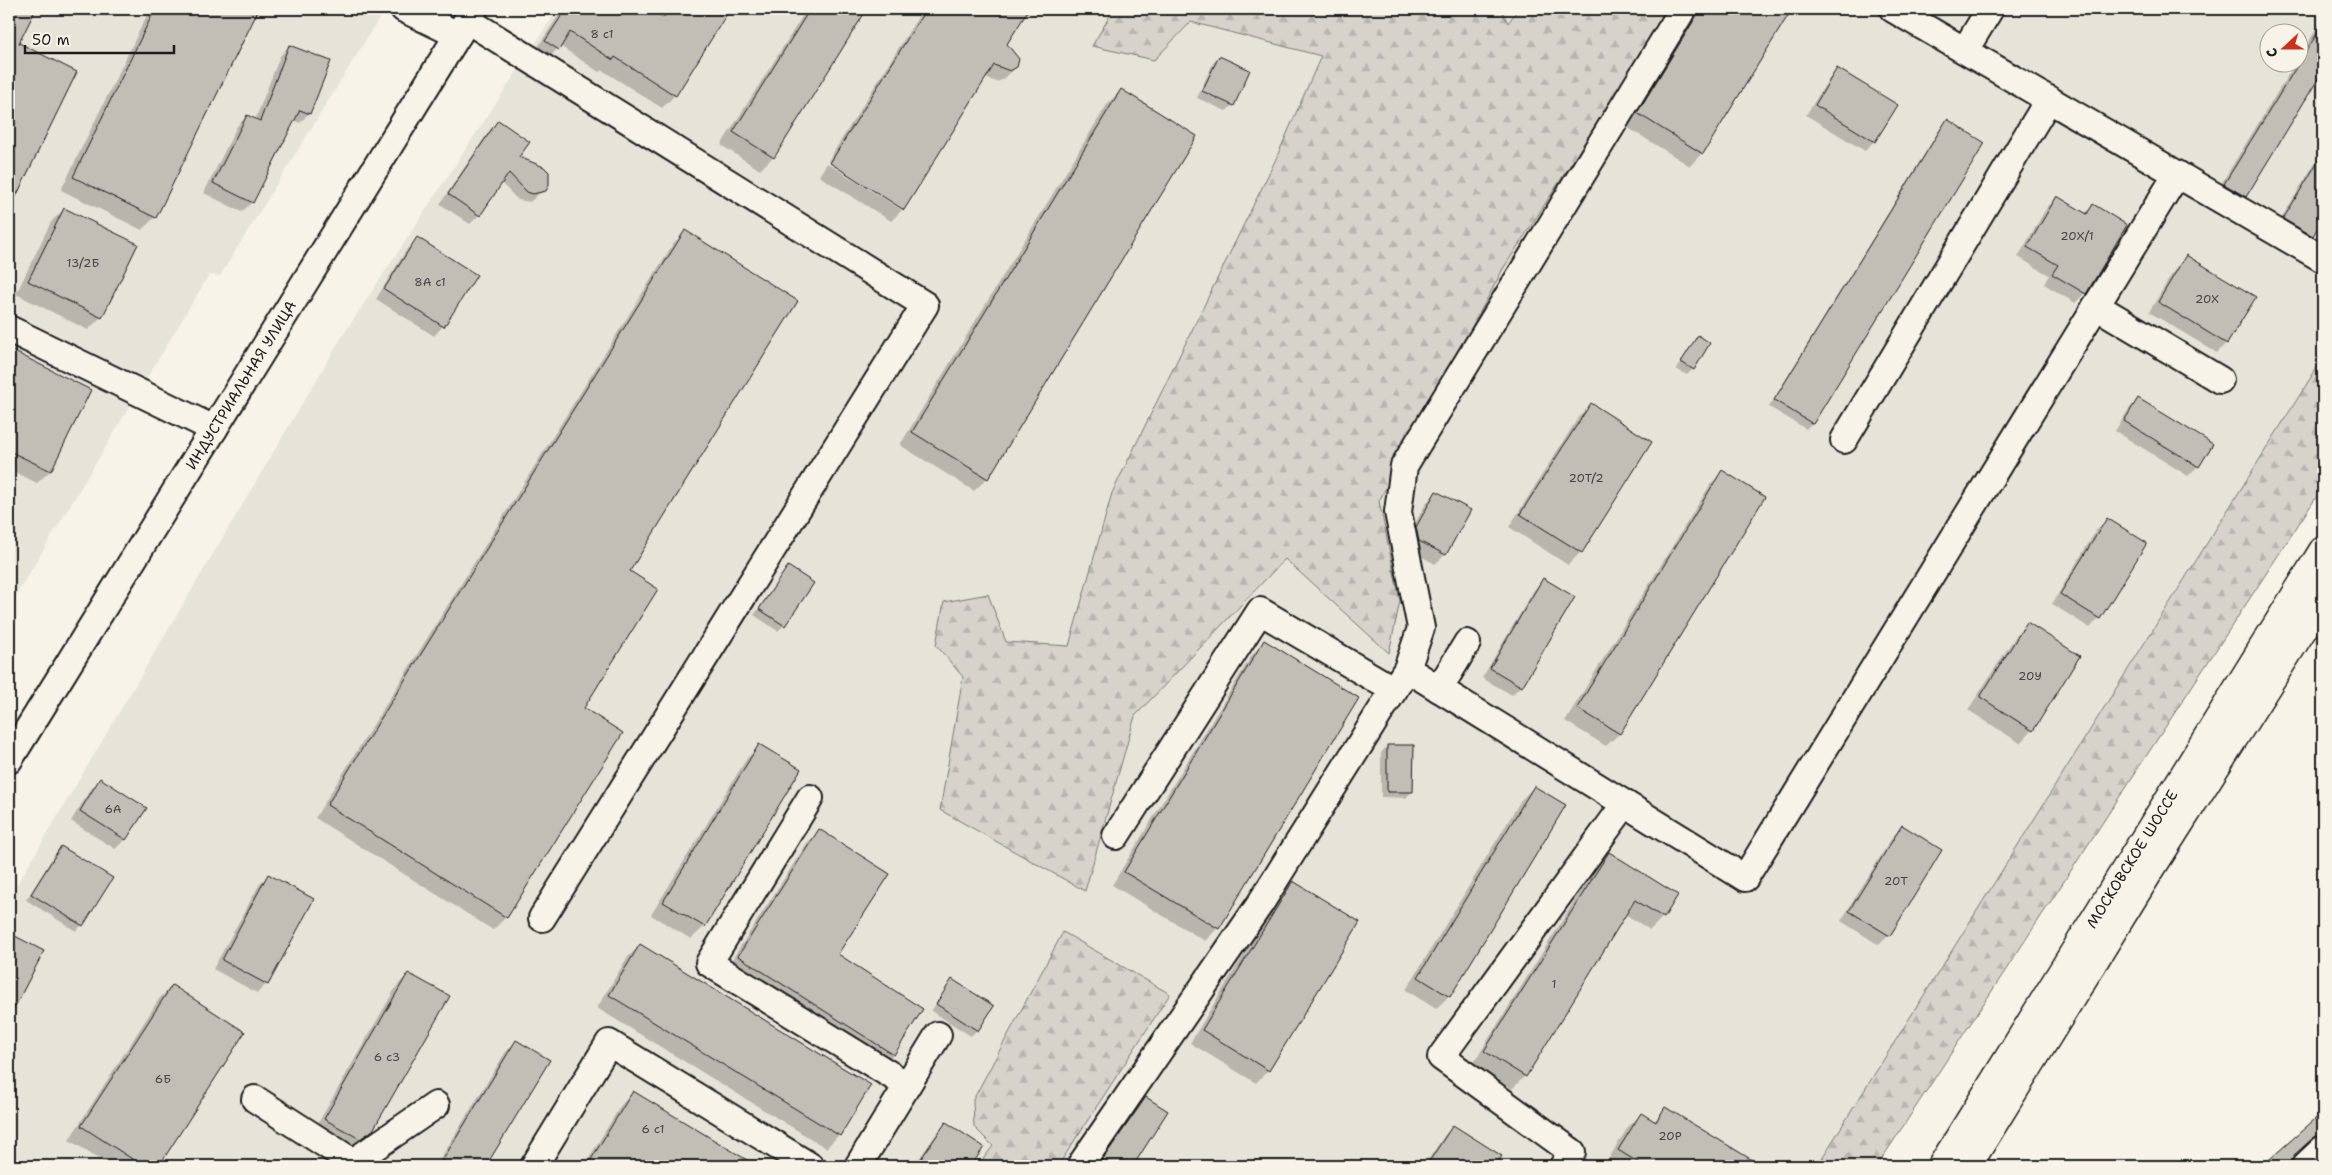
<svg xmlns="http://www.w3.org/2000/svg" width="2332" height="1175" viewBox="0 0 2332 1175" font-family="'Shantell Sans',sans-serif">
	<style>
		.built { fill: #e6e3d9; fill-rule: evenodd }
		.forest { fill: url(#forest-firs); stroke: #7a7874 }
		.shadow { fill: #0003 }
		.building { fill: #c0beb5; stroke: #1c1c1c }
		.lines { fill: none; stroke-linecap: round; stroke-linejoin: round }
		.minor-casing { stroke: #1c1c1c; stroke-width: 30 }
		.major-casing { stroke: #1c1c1c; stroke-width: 31 }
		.minor { stroke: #f7f3e8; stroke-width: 26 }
		.major { stroke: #f7f3e8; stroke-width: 28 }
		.labels { text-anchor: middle; stroke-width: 5; stroke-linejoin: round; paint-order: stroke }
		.number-label { font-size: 12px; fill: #454442 }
		.street-label { font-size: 15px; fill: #1c1c1c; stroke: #f7f3e8 }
	</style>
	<defs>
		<pattern id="forest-firs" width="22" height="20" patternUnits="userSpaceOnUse" patternTransform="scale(1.25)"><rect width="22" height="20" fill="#d7d3cb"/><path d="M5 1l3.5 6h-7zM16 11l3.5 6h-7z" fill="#b8b5ae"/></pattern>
	</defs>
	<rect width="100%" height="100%" fill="#f7f3e8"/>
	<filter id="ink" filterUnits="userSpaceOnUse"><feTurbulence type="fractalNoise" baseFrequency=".02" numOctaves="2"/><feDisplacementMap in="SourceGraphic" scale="10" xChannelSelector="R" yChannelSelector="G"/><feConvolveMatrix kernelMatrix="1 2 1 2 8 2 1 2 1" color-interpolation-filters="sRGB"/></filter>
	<g filter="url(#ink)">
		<!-- built -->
		<g class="built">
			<polygon points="9,9 385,9 220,276 209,275 9,607"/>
			<path d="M558,9H2323V358L1817,1166H9V898L340,340ZM2270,32H2300V62H2270Z"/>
		</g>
		<!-- forest -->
		<g class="forest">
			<polygon points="1114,9 1501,9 1508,23 1518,9 1671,9 1503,269 1379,501 1400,601 1389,653 1285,559 1135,716 1085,891 940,810 963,677 936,645 944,602 988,594 1006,642 1069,646 1112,493 1275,161 1321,56 1191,22 1154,60 1092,46"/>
			<polygon points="2323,358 2323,487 1877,1166 1817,1166"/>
			<polygon points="1063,932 1170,994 1058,1166 978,1166 993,1146 974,1127 973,1100"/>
		</g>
		<!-- shadow -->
		<g class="shadow">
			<polygon points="9,9 35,9 17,44 75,73 9,208"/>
			<polygon points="150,9 258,9 155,217 142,230 61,190"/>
			<polygon points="563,9 665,10 729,9 675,95 662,108 602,70 599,72 560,46 545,62 533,54"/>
			<polygon points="807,9 865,9 773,157 760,170 721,145"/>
			<polygon points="923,9 1028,9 1005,45 1016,67 1004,79 997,82 985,78 903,209 891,221 819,176 827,163 902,210 902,207 828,161"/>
			<polygon points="1692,9 1780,9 1788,13 1702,153 1690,166 1625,126"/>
			<polygon points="2323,18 2323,68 2245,196 2232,209 2213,197 2296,62 2300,62 2300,56"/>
			<polygon points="289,46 309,113 300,123 293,120 252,202 242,212 204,193 237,126 247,116 255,120 280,56"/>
			<polygon points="1219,57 1233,105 1226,111 1197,98 1213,63"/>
			<polygon points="1837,70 1874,141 1865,151 1806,115 1828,80"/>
			<polygon points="1121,90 987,478 974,491 900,445 1108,103"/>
			<polygon points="1947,121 1812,423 1806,429 1769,407 1941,127"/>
			<polygon points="498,122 517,158 548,185 530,202 518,200 501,183 479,215 470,224 440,204 489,131"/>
			<polygon points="2323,154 2323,216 2312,235 2302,244 2275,229 2316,161"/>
			<polygon points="2057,198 2084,214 2093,206 2085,293 2075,303 2044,284 2049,275 2018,257 2047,207"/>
			<polygon points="64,209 101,317 88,330 16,294 51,222"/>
			<polygon points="685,232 628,572 582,709 506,917 493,930 315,818 673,244"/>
			<polygon points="417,239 443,326 434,336 376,299 407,249"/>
			<polygon points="2186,257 2226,343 2217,353 2149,312 2177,266"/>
			<polygon points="1698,337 1693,369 1687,375 1676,369"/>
			<polygon points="9,351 89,390 50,471 37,483 9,469"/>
			<polygon points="2138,400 2211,445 2198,466 2188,476 2115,431 2129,409"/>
			<polygon points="1591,405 1581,552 1568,565 1509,527 1578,418"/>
			<polygon points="1722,472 1764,498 1619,734 1606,746 1565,721 1710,485"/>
			<polygon points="1436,492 1469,511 1445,555 1435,564 1410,550 1407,537 1427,502"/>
			<polygon points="2107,520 2099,618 2090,628 2052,604 2097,529"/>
			<polygon points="788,567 784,625 778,631 754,615"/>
			<polygon points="1543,580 1521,686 1512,695 1482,678 1534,590"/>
			<polygon points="2028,624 2032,730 2020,743 1968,710 2015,637"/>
			<polygon points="1264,642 1357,698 1218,928 1205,941 1112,885 1252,655"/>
			<polygon points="760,746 799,770 704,927 691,939 651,915 747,758"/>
			<polygon points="1387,746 1412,791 1406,798 1381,797 1381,753"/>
			<polygon points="100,780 145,808 125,840 115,849 71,821 91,789"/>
			<polygon points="1534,787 1449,996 1436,1009 1406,990 1521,800"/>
			<polygon points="1902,827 1940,850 1889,935 1879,945 1841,921 1893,836"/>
			<polygon points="820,831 836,955 922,1009 893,1055 880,1067 726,969 807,843"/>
			<polygon points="61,848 82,925 76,931 26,900 55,854"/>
			<polygon points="1609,853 1663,917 1650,930 1625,914 1525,1076 1512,1089 1473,1064 1596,866"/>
			<polygon points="268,876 267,984 257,993 213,969 259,885"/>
			<polygon points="1293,882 1268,1070 1256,1083 1190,1043 1280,895"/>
			<polygon points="15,938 42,952 9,1015 9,944"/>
			<polygon points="640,945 839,1135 826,1148 597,1008 627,958"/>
			<polygon points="408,974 372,1129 346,1151 313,1132 396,987"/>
			<polygon points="952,981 977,1030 971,1036 931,1011"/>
			<polygon points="172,986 243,1032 158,1166 111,1166 69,1140 159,999"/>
			<polygon points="516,1041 549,1061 485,1166 436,1166 505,1053"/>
			<polygon points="633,1092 754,1166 584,1166 621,1105"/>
			<polygon points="1146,1098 1167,1111 1132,1166 1096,1166 1137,1108"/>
			<polygon points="1666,1109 1757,1165 1757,1166 1611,1166 1606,1163 1628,1127 1641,1114 1653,1122"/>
			<polygon points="2323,1114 2323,1137 2316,1137 2308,1141 2293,1155 2289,1166 2264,1166"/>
			<polygon points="946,1123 982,1147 969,1166 914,1166 937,1133"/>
			<polygon points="1453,1126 1500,1157 1494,1166 1424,1166 1444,1136"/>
			<polygon points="383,1161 392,1166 376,1166"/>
		</g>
		<!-- building -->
		<g class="building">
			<polygon points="9,9 36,9 19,43 77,72 9,211"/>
			<polygon points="155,9 259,9 156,218 73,177"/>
			<polygon points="566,9 649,9 663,18 669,9 730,9 676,96 615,57 613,60 570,32 559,50 545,41"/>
			<polygon points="810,9 867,9 774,158 733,132"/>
			<polygon points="926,9 1029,9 1007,44 1019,59 1017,67 1010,71 994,65 904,210 830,163"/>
			<polygon points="1698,9 1792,9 1703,154 1637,113 1696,17"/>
			<polygon points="2323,24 2323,71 2246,197 2224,184"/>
			<polygon points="289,45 331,61 310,114 300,110 253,203 213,183 247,115 260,121"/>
			<polygon points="1219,56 1250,70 1234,106 1202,91"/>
			<polygon points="1837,68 1898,105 1875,142 1815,105"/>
			<polygon points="1121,89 1197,136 988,479 912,432"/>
			<polygon points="1947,119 1985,143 1813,424 1774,400"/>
			<polygon points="498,120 530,142 519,157 544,167 549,172 549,185 546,191 533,194 527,192 509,173 480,216 448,194"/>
			<polygon points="2323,153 2323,218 2313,236 2283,219"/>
			<polygon points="2057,196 2087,214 2093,204 2127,225 2086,294 2052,274 2058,265 2027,247"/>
			<polygon points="64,208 138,244 102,318 28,281"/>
			<polygon points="685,230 798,301 630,571 658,589 584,708 623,733 507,918 327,805"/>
			<polygon points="417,237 477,275 444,327 384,289"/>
			<polygon points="2186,255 2256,297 2227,344 2158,302"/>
			<polygon points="1698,335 1710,343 1694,370 1681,362"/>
			<polygon points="9,349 91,390 51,471 9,451"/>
			<polygon points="2138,398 2213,444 2199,467 2124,421"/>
			<polygon points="1591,403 1652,442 1582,553 1520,514"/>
			<polygon points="1722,470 1765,497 1620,734 1577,708"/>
			<polygon points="1436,491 1471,510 1446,555 1419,541 1416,527"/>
			<polygon points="2107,518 2147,543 2100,619 2060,594"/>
			<polygon points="788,566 814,583 785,626 759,609"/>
			<polygon points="1543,578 1575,597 1522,687 1490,668"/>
			<polygon points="2027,622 2080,656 2033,731 1980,697"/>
			<polygon points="1264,640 1359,698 1219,929 1124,872"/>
			<polygon points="759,744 801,769 705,927 663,902"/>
			<polygon points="1387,745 1414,745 1413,792 1387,792"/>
			<polygon points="100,778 147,808 126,840 80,811"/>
			<polygon points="1534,786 1566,805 1450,997 1418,977"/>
			<polygon points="1902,825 1942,850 1890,936 1849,911"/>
			<polygon points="819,829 890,874 838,954 923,1009 894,1055 738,956"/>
			<polygon points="61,846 113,878 83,926 31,894"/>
			<polygon points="1609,852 1678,895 1664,918 1635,900 1526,1077 1484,1051"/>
			<polygon points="268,874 314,899 268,985 222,960"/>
			<polygon points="1293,881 1360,922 1269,1071 1202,1030"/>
			<polygon points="15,936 44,951 9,1018 9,948"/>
			<polygon points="640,944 871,1085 840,1136 609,995"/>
			<polygon points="408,973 450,996 373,1130 360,1139 324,1119"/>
			<polygon points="952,979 994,1006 978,1031 936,1004"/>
			<polygon points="172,985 245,1032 159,1166 143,1166 81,1126"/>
			<polygon points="516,1040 550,1060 486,1166 439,1166"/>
			<polygon points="633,1091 757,1166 587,1166"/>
			<polygon points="1146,1097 1168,1111 1133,1166 1098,1166"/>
			<polygon points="1665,1107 1762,1166 1644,1166 1618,1150 1641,1113 1656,1122"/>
			<polygon points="2323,1112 2323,1134 2313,1138 2294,1155 2289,1166 2262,1166"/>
			<polygon points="946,1122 984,1147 971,1166 916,1166"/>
			<polygon points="1453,1125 1502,1156 1495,1166 1426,1166"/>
		</g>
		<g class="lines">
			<defs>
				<g id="minor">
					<polyline points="404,9 458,35"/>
					<polyline points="1893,9 2323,259"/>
					<polyline points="467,20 925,305 542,918"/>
					<polyline points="1965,50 1990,9"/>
					<polyline points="2096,306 2220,380"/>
					<polyline points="9,329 214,429"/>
					<polyline points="1844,440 2049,99"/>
					<polyline points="1407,669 1745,878 2177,174"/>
					<polyline points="1439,689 1467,643"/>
					<path id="s1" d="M9,760L474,9"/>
					<polyline points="810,798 709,963 907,1085"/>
					<polyline points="1116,836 1260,611 1394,690"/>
					<polyline points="255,1099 353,1162"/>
					<polyline points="350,1166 353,1162 436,1105"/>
					<polyline points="534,1166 609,1043 810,1166"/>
					<polyline points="858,1166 938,1035"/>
					<polyline points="1080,1166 1260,904 1407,669 1421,628 1398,512 1404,466 1683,9"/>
					<polyline points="1563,1166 1572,1152 1441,1057 1625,804"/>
					<polyline points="2305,1166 2323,1149"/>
				</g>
				<g id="major">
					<path id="s2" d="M1942,1166L2323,551"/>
					<polyline points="1967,1166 2148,873 2323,597"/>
				</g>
			</defs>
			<!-- minor casing -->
			<use href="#minor" class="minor-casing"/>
			<!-- major casing -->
			<use href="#major" class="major-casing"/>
			<!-- minor -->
			<use href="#minor" class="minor"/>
			<!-- major -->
			<use href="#major" class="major"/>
		</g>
	</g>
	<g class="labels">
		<!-- number labels -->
		<g class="number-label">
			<text x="602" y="38">8 с1</text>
			<text x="2077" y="240">20Х/1</text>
			<text x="83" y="267">13/2Б</text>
			<text x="430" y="286">8А с1</text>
			<text x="2207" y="303">20Х</text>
			<text x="1586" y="482">20Т/2</text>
			<text x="2030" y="680">20У</text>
			<text x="113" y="813">6А</text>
			<text x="1896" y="885">20Т</text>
			<text x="1554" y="988">1</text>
			<text x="387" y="1061">6 с3</text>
			<text x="163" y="1083">6Б</text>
			<text x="653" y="1133">6 с1</text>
			<text x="1670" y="1140">20Р</text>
		</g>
		<!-- street labels -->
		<g class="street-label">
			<text dy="5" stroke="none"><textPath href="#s1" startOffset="441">ИНДУСТРИАЛЬНАЯ УЛИЦА</textPath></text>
			<text dy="5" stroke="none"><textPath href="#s2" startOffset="361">МОСКОВСКОЕ ШОССЕ</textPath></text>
		</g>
	</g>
	<!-- margin -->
	<rect width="2332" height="1175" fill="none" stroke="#f7f3e8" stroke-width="30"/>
	<rect x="15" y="15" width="2302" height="1145" fill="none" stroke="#1c1c1c" stroke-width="2" filter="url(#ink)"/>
	<!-- north arrow -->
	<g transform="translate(2284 48) rotate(249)"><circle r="24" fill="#f7f3e8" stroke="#9f9d96"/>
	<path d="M0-4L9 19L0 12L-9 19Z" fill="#c8321e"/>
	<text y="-8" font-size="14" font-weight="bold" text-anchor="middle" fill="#1c1c1c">С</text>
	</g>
	<!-- scale -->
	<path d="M25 45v8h149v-8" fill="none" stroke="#1c1c1c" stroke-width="2.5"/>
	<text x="32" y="45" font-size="15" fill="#1c1c1c" stroke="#f7f3e8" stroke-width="4" paint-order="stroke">50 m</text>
</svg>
